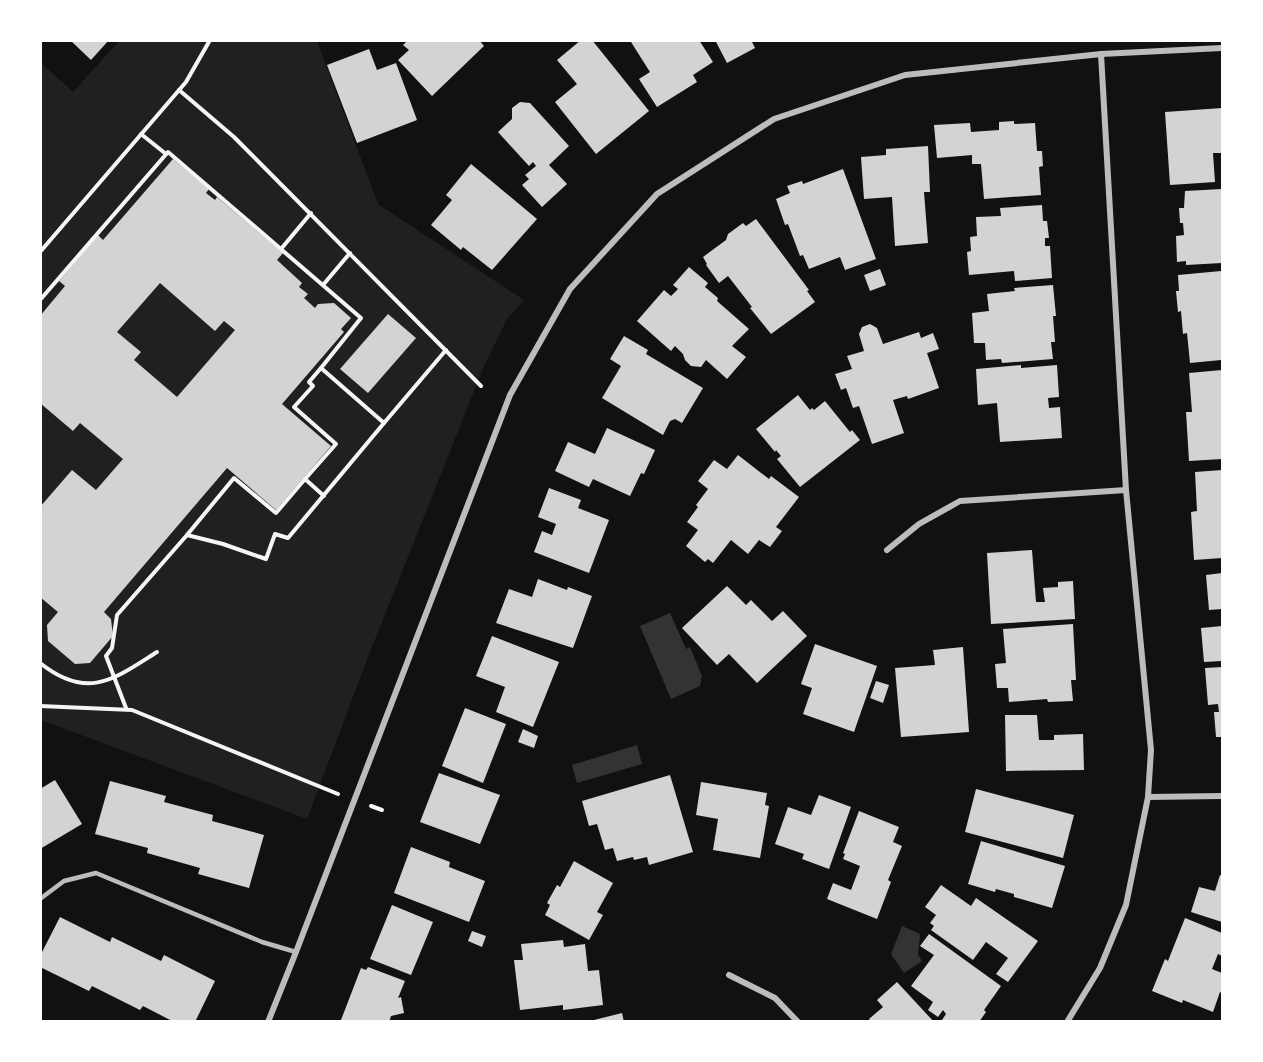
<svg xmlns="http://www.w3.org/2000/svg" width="1263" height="1062" viewBox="0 0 1263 1062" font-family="Poppins,sans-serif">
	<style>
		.green { fill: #202020 }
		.water { fill: #333 }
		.building { fill: #d3d3d3; fill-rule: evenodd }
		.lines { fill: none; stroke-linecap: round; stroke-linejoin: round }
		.path { stroke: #f5f5f5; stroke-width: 4 }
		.service { stroke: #bcbcbc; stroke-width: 4.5 }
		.minor { stroke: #bcbcbc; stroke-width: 6 }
	</style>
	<rect width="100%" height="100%" fill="#111"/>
	<!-- green -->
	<polygon class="green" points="119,41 317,41 378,204 524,300 507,319 484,366 368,657 307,819 41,720 40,62 73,92"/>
	<!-- water -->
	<g class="water">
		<polygon points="670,613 686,649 690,647 702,676 700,686 671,699 640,626"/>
		<polygon points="637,745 642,764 577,783 572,765"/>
		<polygon points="902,926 920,934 918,955 922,961 904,973 891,954"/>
	</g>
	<!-- building -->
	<g class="building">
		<polygon points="70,40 109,40 91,60"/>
		<polygon points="408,40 479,40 484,46 432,96 398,60 409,50 403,45"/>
		<polygon points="581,40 592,40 649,111 596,154 555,102 577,84 557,60"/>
		<polygon points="634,40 699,40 713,62 693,75 697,82 657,107 639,79 650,72 631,42"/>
		<polygon points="715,40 751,40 755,48 727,63"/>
		<polygon points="369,49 377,70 396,63 417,120 357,143 327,65"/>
		<polygon points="520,102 530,103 569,146 549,165 567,184 542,207 522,185 529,179 525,175 536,166 533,162 529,166 498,132 512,119 512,108"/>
		<polygon points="1222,108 1222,153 1213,153 1215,182 1170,185 1165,112"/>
		<polygon points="1014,121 1014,124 1035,123 1037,151 1042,151 1043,166 1039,167 1041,195 984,199 981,164 972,164 972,155 937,158 934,125 970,123 971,132 999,130 999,122"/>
		<polygon points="928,146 930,192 924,192 928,243 895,246 892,197 864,199 861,157 886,155 886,149"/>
		<path d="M173,159L209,189L206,193L215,200L217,197L283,253L277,260L302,283L299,287L308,294L304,298L315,308L318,304L334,303L351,318L341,329L344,332L282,404L331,446L276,510L227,468L104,612L111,619L113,636L90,663L75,664L48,641L47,625L58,612L40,597V507L72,470L96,490L123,459L80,423L73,431L40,403V316L65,286L59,281L98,235L103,240ZM160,283L215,331L224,321L235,330L177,397L134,360L141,352L117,332Z"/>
		<polygon points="471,164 537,219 492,270 463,247 461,250 431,225 452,200 446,195"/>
		<polygon points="843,169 876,259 845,270 840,257 809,269 803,255 800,256 788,224 785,225 776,199 790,193 787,186 802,181 803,184"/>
		<polygon points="1222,189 1222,263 1186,265 1186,261 1177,262 1176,236 1184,235 1183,223 1180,223 1179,208 1184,208 1185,191"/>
		<polygon points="1042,205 1043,221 1047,221 1049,238 1045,238 1045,246 1050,246 1052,278 1015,281 1014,271 969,275 967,252 971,251 970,237 977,236 976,217 1001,216 1000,208"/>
		<polygon points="756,219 809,290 807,291 815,302 771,334 750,308 752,307 728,276 719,283 706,265 707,264 703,257 726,240 728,234 743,223 746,226"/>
		<polygon points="689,267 708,283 705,287 718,298 717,301 749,329 732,346 746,357 727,379 706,360 701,367 691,366 685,360 683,354 675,346 671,351 637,321 664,290 671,296 678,289 673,285"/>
		<polygon points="880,269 886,285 870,291 864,275"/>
		<polygon points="1221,271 1221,360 1190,363 1187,333 1183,334 1181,311 1178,312 1176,291 1179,291 1178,275"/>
		<polygon points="1053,285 1056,316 1053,316 1055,342 1051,342 1053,359 1002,363 1001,359 986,360 985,343 974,343 972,313 989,311 987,294 1015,291 1014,288"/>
		<polygon points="388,314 416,338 368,393 340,369"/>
		<polygon points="870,324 877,328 883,344 919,332 921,338 933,333 939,349 927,353 939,388 908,399 907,396 893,400 904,433 872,444 859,406 853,408 846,388 841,390 835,374 852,369 847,356 864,351 859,334 862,327"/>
		<polygon points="624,336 648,350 646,354 703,388 682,423 675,419 670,421 663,435 602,398 621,366 610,359"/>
		<polygon points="1021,365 1021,368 1057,365 1059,397 1048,398 1049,408 1060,407 1062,438 1000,442 997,403 978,405 976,369"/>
		<polygon points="1222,370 1222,459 1189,461 1186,412 1192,412 1189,373"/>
		<polygon points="798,395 810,410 812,408 814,410 825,401 850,432 852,430 860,440 800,487 777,459 781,456 776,450 775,452 756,429"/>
		<polygon points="607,428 655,450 644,474 641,473 630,496 593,479 589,487 555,471 568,442 595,454"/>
		<polygon points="738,455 769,479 771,476 799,497 776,527 782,531 770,547 759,540 748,554 731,540 713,563 708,559 705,562 686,546 698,530 687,522 698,507 696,505 708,489 698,481 714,460 727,469"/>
		<polygon points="1222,470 1222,558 1194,560 1191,512 1197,511 1195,472"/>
		<polygon points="549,488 581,500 578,508 609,520 589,573 534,552 542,531 552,535 556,524 538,517"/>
		<polygon points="1032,550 1036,602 1045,602 1043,588 1058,587 1058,582 1073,581 1075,619 991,624 987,553"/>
		<polygon points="1222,573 1222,609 1209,610 1206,575"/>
		<polygon points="538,579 567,590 568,587 592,596 573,648 496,623 509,589 532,597"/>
		<polygon points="727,586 746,605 751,600 772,621 783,611 807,636 757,683 729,654 717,665 682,628"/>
		<polygon points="1073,624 1076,680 1071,680 1073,701 1048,702 1047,699 1009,702 1008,688 997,688 995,664 1006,663 1003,629"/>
		<polygon points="1222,626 1222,661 1204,662 1201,628"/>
		<polygon points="492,636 559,662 533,727 496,712 505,687 476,676"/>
		<polygon points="815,644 877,666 854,732 803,714 812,688 801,684"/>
		<polygon points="963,647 969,732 901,737 895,668 935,665 933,650"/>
		<polygon points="1222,667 1222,737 1216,737 1214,712 1219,712 1218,704 1208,705 1205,668"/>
		<polygon points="876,681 889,685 883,703 870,698"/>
		<polygon points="465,708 506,724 483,783 442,766"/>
		<polygon points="1005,715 1037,715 1039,740 1054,740 1054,735 1083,734 1084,770 1006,771"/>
		<polygon points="523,729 538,736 534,748 518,742"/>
		<polygon points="439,773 500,795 480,844 420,822"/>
		<polygon points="670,775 693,852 649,865 647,857 634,860 633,857 617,861 613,848 605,850 597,824 589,826 582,801"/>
		<polygon points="55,780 82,824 40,849 40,789"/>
		<polygon points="110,781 166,796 164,802 213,815 212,821 264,835 249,888 198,874 200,868 147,853 148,848 95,834"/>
		<polygon points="701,782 767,793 765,805 769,806 760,858 713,850 718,819 696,815"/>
		<polygon points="976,789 1074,815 1063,858 965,832"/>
		<polygon points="819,795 851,807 829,869 802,859 804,854 775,844 788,807 811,815"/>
		<polygon points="859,811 899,827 893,842 902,846 888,880 891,882 877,919 827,899 833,883 851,890 860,866 843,859 845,854 843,853"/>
		<polygon points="981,841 1065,866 1052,908 1014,897 1014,894 996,889 995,892 968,884"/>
		<polygon points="411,847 450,862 449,867 485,881 469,922 394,893"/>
		<polygon points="574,861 613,883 597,912 603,915 589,940 545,915 550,905 547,903 557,885 560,887"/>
		<polygon points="1220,875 1222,876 1222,922 1191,912 1199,887 1215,891"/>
		<polygon points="941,885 971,906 976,898 1038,941 1008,982 996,974 1008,958 986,942 973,960 931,930 934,926 930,923 936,915 925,907"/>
		<polygon points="392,905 433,922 411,975 370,959"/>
		<polygon points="60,917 110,942 112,937 161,961 164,955 215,981 195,1022 174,1022 143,1006 140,1010 92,986 89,991 40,967 40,956"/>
		<polygon points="1185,918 1222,933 1222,956 1218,954 1212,969 1222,973 1222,993 1220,992 1213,1012 1183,1000 1182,1003 1152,991 1165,959 1168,961"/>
		<polygon points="472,931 486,936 482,947 468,941"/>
		<polygon points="929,934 1001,986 984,1010 986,1012 979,1022 944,1022 942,1020 946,1014 943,1010 938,1017 928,1010 933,1002 911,986 934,955 920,946"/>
		<polygon points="563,940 564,947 585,944 588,971 599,970 603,1005 563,1010 563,1005 520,1010 514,960 523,960 521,944"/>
		<polygon points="368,967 405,981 398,998 401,997 404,1013 391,1016 389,1022 344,1022 341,1020 361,968 366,970"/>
		<polygon points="897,982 934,1022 871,1022 869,1019 883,1007 877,1000"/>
		<polygon points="622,1013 624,1022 590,1022 590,1021"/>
	</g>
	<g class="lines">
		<!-- path -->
		<g class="path">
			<polyline points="179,90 234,137 481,386"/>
			<polyline points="141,134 166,154"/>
			<polyline points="281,249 311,213"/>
			<polyline points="40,252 186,82 210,40"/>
			<polyline points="323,285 350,253"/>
			<polyline points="40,300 168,152 361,318 321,368 384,423 288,538 275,534 266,559 223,544 187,535 117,615 112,648 106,656 126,708"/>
			<polyline points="384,423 446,350"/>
			<polyline points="305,479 336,444 294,407 313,386 309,382 321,368"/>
			<polyline points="187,535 234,478 276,513 305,479 324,496"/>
			<path d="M40,663C88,701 114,679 157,652"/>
			<polyline points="40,706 132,710 338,794"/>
			<polyline points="371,806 382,810"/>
		</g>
		<!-- service -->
		<polyline class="service" points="40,899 64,881 96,873 262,942 296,952"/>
		<!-- minor -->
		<g class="minor">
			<polyline points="887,550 919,524 960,501 1126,490"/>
			<polyline points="1148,797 1222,796"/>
			<polyline points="729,975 775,998 798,1022"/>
			<polyline points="268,1022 296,952 510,395 570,289 657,194 774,119 905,75 1101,54 1222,48"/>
			<polyline points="1067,1022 1100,968 1126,905 1148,797 1151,750 1126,490 1101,54"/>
		</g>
	</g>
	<!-- border -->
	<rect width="1263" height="1062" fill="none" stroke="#ffffff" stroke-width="84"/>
</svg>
